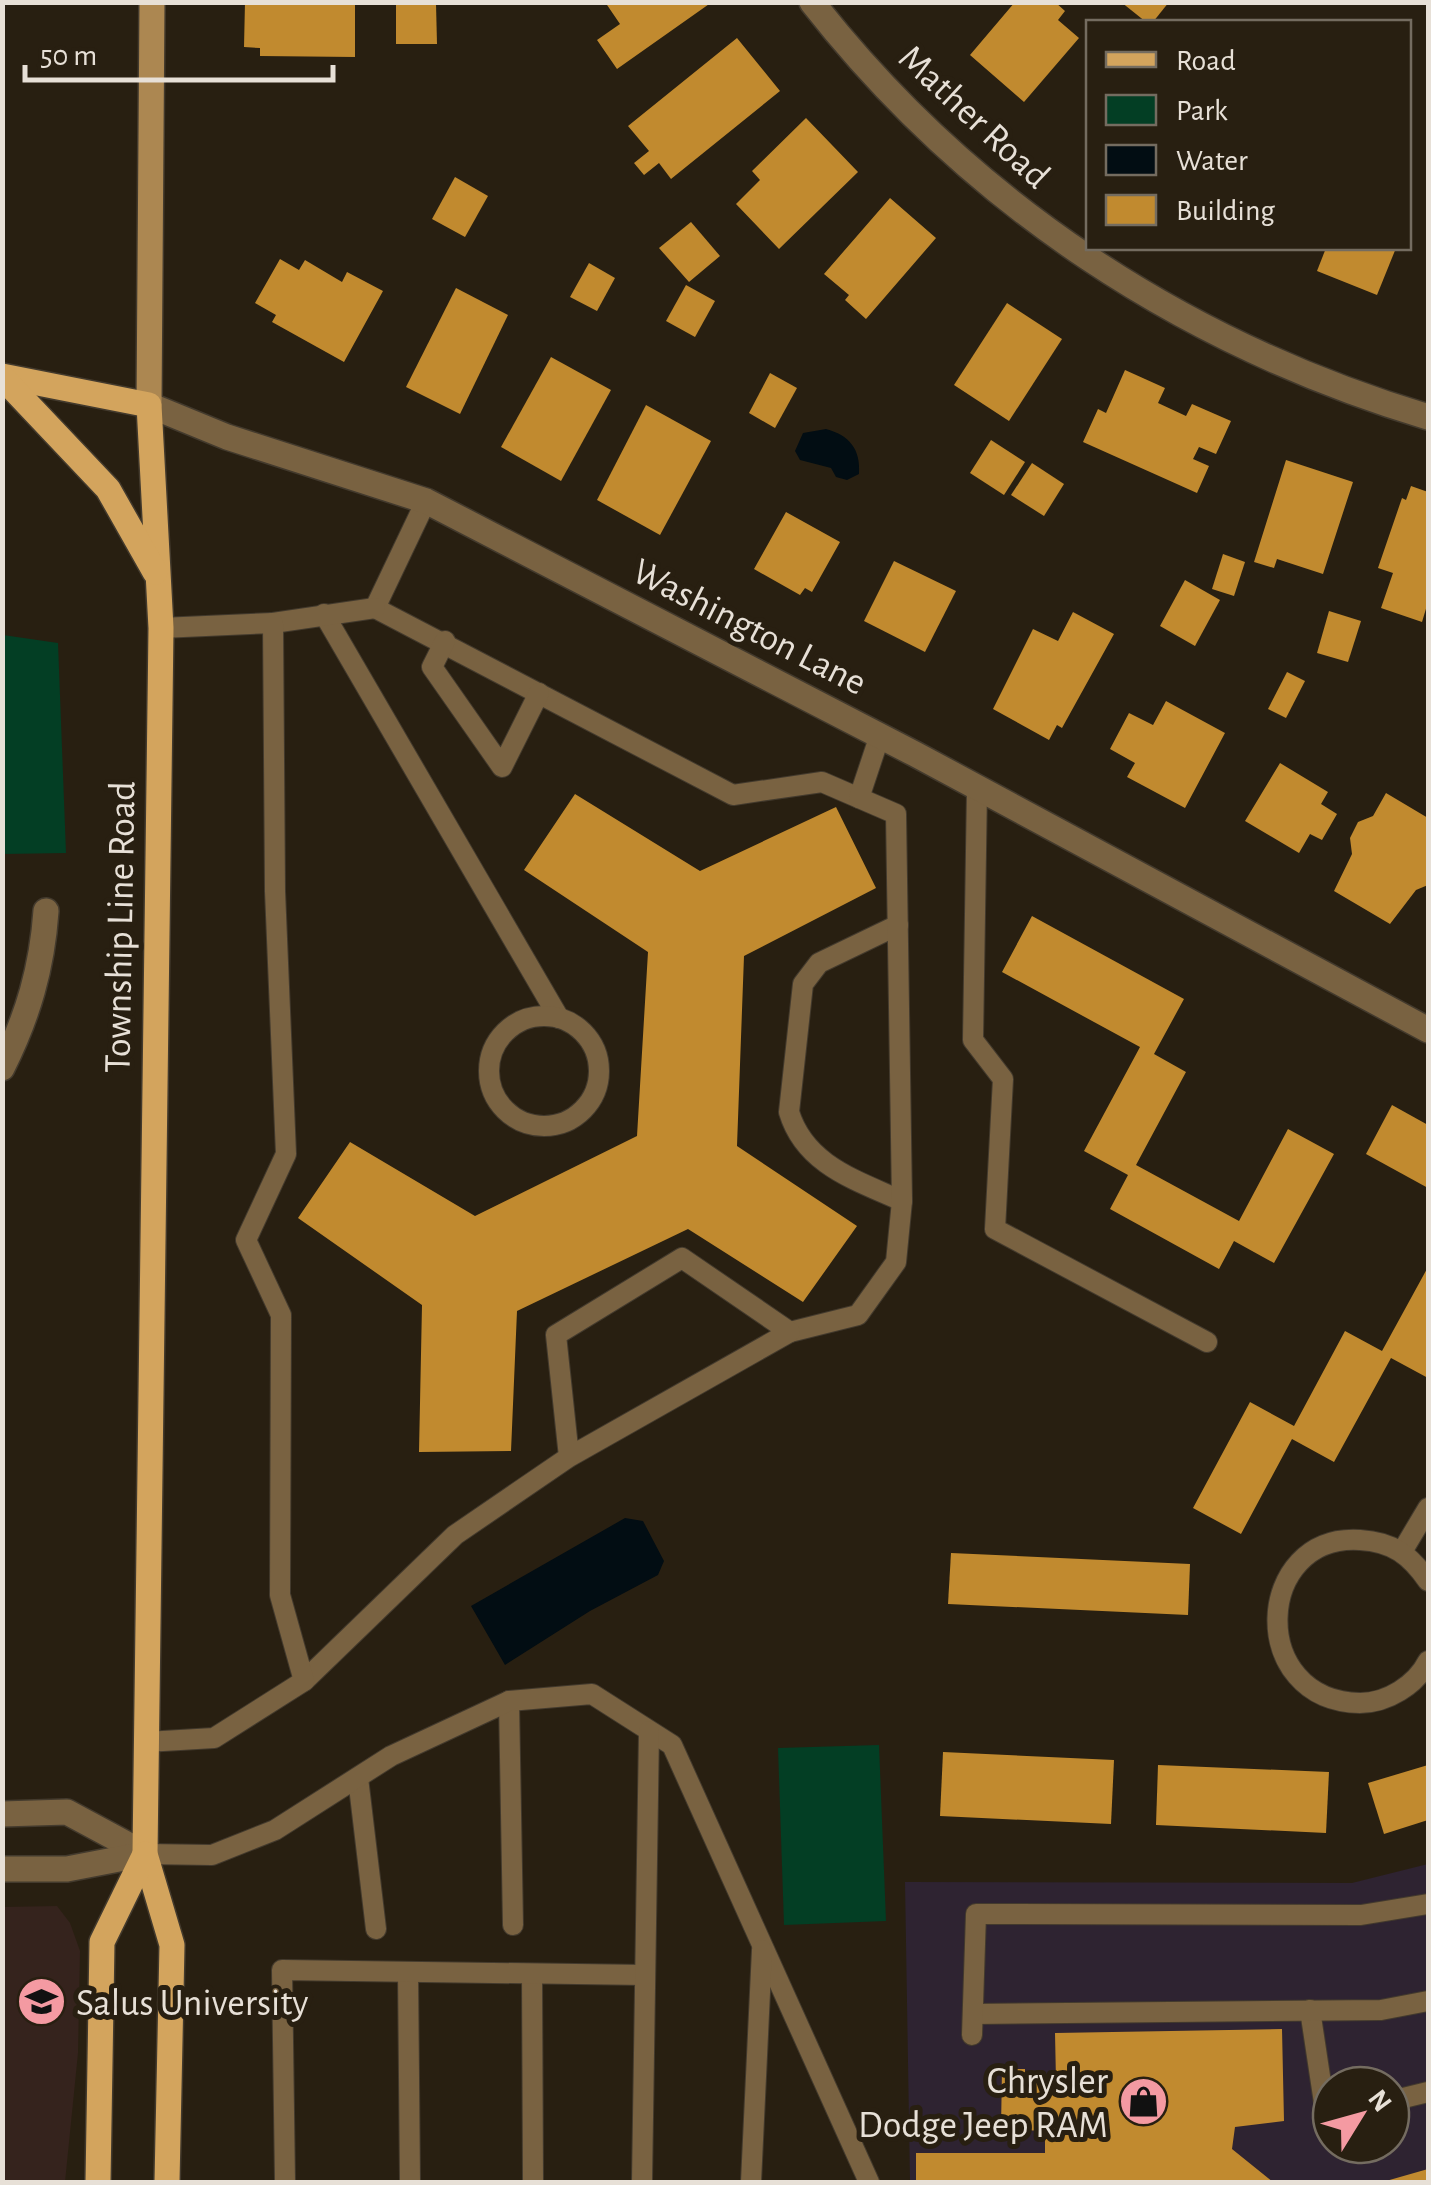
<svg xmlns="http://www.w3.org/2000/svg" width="1431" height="2185" viewBox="0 0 1431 2185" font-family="'Alegreya Sans',sans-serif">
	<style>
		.commercial { fill: #2e2331; fill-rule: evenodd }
		.education { fill: #35231d }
		.green { fill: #033e24 }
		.water { fill: #020d13 }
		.building { fill: #c18a2f }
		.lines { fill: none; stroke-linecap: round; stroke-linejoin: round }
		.service-casing { stroke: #433a2d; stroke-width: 22 }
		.minor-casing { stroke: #433a2d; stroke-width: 28 }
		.tertiary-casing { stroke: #433a2d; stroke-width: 28 }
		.secondary-casing { stroke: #433a2d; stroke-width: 28 }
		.primary-casing { stroke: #433a2d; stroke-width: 28 }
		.service { stroke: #796241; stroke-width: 20 }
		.minor { stroke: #796241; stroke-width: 25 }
		.tertiary { stroke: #796241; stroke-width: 25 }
		.secondary { stroke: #ac8751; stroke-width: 25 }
		.primary { stroke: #d3a45d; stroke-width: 25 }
		.labels { text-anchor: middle; stroke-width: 10; stroke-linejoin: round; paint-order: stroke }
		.street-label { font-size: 38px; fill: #e7e0d7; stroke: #281f11 }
		.poi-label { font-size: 38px; fill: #e7e0d7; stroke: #281f11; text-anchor: start }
	</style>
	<rect width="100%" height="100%" fill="#281f11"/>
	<!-- commercial -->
	<path class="commercial" d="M1428,1864V2182H910L905,1882L1352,1883ZM1331,2085H1391V2145H1331Z"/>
	<!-- education -->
	<polygon class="education" points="57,1906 70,1923 80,1951 78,2053 65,2182 3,2182 3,1907"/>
	<!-- green -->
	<g class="green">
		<polygon points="3,635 58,643 66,853 3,854"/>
		<polygon points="879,1745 886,1921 784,1925 778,1748"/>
	</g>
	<!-- water -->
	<g class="water">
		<path d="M826,429C849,435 861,449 859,474L847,480L836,477L831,468L800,460L795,451L803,433Z"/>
		<polygon points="625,1518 643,1521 664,1561 658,1575 590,1611 505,1665 471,1606"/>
	</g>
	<!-- building -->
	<g class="building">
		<polygon points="245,2 355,2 355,57 260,56 260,48 244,47"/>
		<polygon points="605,2 712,2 617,69 597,40 620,24"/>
		<polygon points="1015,2 1055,2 1065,11 1058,20 1079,38 1024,102 970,55"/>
		<polygon points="1121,2 1169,2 1153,22 1146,22"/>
		<polygon points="396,4 436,4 437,44 396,44"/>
		<polygon points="737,38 780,91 671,179 659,163 644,175 634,163 649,151 628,126"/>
		<polygon points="806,118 858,172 779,249 736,204 760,180 752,171"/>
		<polygon points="455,177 488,196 465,237 432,219"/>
		<polygon points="890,198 936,238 866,319 845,300 849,295 824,274"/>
		<polygon points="691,222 720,256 689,282 659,248"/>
		<polygon points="1326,248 1396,248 1377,295 1317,271"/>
		<polygon points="280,259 299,270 305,260 342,282 347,272 383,291 344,362 272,322 276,315 255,303"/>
		<polygon points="589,263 615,278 597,311 570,297"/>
		<polygon points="686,285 715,301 695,337 666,321"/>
		<polygon points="456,288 508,315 460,414 406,387"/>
		<polygon points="1007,303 1062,339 1009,421 954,385"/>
		<polygon points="551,357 611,390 561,481 501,447"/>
		<polygon points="1125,370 1165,388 1158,403 1186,416 1192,404 1231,421 1216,454 1199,447 1193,459 1209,466 1197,493 1083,442 1098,409 1106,413"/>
		<polygon points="770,373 797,388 775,428 749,413"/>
		<polygon points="646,405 711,441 660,535 597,500"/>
		<polygon points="991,440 1025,462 1004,495 970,473"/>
		<polygon points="1286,460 1353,482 1323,574 1277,559 1274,568 1254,562"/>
		<polygon points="1032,463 1064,484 1044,516 1011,495"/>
		<polygon points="1411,486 1428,492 1428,602 1422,622 1381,608 1393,573 1378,568 1402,498 1406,500"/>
		<polygon points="786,512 840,542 812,592 805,588 800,595 754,569"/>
		<polygon points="1223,554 1245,562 1234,596 1212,589"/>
		<polygon points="894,561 956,591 925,652 864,621"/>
		<polygon points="1185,580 1220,600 1195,646 1160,626"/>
		<polygon points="1329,611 1361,621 1348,662 1317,653"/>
		<polygon points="1073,612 1114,634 1062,728 1057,725 1049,740 993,709 1033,629 1058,641"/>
		<polygon points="1287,672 1305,681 1286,718 1268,709"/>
		<polygon points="1166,701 1225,733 1185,808 1127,777 1135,763 1110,749 1129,713 1153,725"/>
		<polygon points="1280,763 1328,792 1321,804 1337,814 1322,840 1310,834 1299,853 1245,821"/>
		<polygon points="1386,793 1428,818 1428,885 1416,890 1390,924 1334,891 1352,854 1350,838 1358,822 1373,816"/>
		<polygon points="575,794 700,871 836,807 876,888 744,956 737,1146 857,1226 803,1302 688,1229 517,1311 511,1451 419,1452 422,1305 298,1218 350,1142 475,1216 637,1136 648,952 524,870"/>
		<polygon points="1032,916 1184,999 1154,1054 1186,1072 1136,1165 1239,1221 1288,1129 1334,1154 1274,1263 1234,1241 1219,1269 1110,1209 1128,1175 1084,1151 1140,1047 1002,972"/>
		<polygon points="1392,1105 1428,1125 1428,1188 1366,1154"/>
		<polygon points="1428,1267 1428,1378 1391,1358 1334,1462 1292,1439 1241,1534 1193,1508 1250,1402 1294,1426 1345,1331 1382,1351"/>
		<polygon points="951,1553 1190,1564 1188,1615 948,1604"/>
		<polygon points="943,1752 1114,1760 1111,1824 940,1816"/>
		<polygon points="1158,1765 1329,1772 1326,1833 1156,1825"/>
		<polygon points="1428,1765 1428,1820 1384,1834 1368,1783"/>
		<polygon points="1282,2029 1284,2121 1235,2127 1232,2149 1273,2182 916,2182 916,2153 1045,2153 1045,2131 1001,2129 1002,2069 1025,2069 1025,2082 1056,2081 1055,2033"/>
		<polygon points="1428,2169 1428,2182 1386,2182 1386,2181"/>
	</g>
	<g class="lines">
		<defs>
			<g id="service">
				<polyline points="426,501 375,608 733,795 822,782 859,798"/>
				<polyline points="324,614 559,1018"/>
				<polyline points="273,623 375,608"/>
				<polyline points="445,641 432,667 502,767 539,693"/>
				<polyline points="977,788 973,1040 1003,1079 995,1229 1207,1342"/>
				<path d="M898,925L819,963L803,984L789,1112C805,1165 856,1180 902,1201"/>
				<circle cx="544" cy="1071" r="55"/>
				<polyline points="790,1332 858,1315 896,1262 902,1201 896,814 859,798 880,735"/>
				<polyline points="1403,1550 1428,1508"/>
				<path d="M1428,1581C1410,1555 1393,1542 1360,1540C1254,1533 1246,1701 1360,1703C1387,1703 1416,1685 1428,1661"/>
				<polyline points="304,1681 455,1535 569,1457 790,1332 682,1258 556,1335 569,1457"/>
				<polyline points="509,1701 513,1925"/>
				<polyline points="146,1742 214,1738 304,1681 280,1595 281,1315 246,1240 286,1154 275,891 273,623 161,628"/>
				<polyline points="358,1778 376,1929"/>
				<polyline points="145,1854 212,1855 275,1830 391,1756 509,1701 592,1694 672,1745 869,2182"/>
				<polyline points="408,1972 410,2182"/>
				<polyline points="532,1974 533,2182"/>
				<polyline points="1310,2010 1326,2116 1331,2115"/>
				<polyline points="973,2014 1381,2010 1428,2001"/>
				<polyline points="972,2035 976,1914 1361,1915 1428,1904"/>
				<polyline points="1391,2101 1428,2092"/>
				<polyline points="285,2182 282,1970 645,1975"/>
				<polyline points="642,2182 649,1731"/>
				<polyline points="751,2182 762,1950"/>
			</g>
			<g id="minor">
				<path d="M812,2C970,204 1185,344 1428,417"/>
				<path d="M2,1068C28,1016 42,968 46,911"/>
				<polyline points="2,1814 67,1812 145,1854"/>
				<polyline points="2,1869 67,1869 145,1854"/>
			</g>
			<polyline id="tertiary" points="149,405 227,437 426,501 915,754 1428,1030"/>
			<polyline id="secondary" points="149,405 152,2"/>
			<g id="primary">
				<polyline points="2,376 149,405 161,628 145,1854 172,1945 167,2182"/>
				<polyline points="2,377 108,489 155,572"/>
				<polyline points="98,2182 102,1942 145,1854"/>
			</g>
		</defs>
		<!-- service casing -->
		<use href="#service" class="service-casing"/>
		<!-- minor casing -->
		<use href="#minor" class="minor-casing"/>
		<!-- tertiary casing -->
		<use href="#tertiary" class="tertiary-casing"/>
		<!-- secondary casing -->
		<use href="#secondary" class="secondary-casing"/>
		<!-- primary casing -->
		<use href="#primary" class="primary-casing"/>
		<!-- service -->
		<use href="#service" class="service"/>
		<!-- minor -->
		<use href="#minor" class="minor"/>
		<!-- tertiary -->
		<use href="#tertiary" class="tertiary"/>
		<!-- secondary -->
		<use href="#secondary" class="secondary"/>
		<!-- primary -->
		<use href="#primary" class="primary"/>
	</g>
	<!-- icons -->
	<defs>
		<symbol id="university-disc" viewBox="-11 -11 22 22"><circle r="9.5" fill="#f49aa2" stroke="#281f11"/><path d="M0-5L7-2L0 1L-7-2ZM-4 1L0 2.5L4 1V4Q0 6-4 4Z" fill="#111"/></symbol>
		<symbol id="shop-disc" viewBox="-11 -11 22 22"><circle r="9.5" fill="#f49aa2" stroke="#281f11"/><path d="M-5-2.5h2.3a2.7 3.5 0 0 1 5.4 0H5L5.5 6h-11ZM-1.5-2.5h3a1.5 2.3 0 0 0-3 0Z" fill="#111"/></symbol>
	</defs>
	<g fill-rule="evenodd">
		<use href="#university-disc" x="14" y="1974" width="55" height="55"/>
		<use href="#shop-disc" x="1116" y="2074" width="55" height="55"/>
	</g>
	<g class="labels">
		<!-- street labels -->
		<g class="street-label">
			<text transform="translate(975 116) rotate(43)" y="13">Mather Road</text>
			<text transform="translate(750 626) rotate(27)" y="13">Washington Lane</text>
			<text transform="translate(119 927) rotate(-89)" y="13">Township Line Road</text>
		</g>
		<!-- poi labels -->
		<g class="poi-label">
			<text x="76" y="2015">Salus University</text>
			<text x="1108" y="2093" text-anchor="end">Chrysler<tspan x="1108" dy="44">Dodge Jeep RAM</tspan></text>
		</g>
	</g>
	<!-- border -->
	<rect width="1431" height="2185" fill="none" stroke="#e7e0d7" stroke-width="10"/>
	<!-- legend -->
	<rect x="1086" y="20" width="325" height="230" fill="#281f11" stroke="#746c60" stroke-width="2.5"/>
	<rect x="1106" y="52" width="50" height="15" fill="#d3a45d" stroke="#746c60" stroke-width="2.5"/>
	<text x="1176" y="70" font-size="30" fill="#e7e0d7">Road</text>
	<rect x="1106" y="95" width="50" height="30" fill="#033e24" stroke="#746c60" stroke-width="2.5"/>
	<text x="1176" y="120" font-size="30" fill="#e7e0d7">Park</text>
	<rect x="1106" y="145" width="50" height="30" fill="#020d13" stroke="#746c60" stroke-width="2.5"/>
	<text x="1176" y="170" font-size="30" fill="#e7e0d7">Water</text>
	<rect x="1106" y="195" width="50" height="30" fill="#c18a2f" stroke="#746c60" stroke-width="2.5"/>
	<text x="1176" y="220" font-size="30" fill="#e7e0d7">Building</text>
	<!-- north arrow -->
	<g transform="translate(1361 2115) rotate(53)"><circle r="48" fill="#281f11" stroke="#746c60" stroke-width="2.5"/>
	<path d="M0-8L18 38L0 25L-18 38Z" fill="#f49aa2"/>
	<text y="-15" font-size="28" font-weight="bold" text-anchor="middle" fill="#e7e0d7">N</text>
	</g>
	<!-- scale -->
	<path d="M25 65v15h308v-15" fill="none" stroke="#e7e0d7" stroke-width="5"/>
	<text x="40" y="65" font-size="30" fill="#e7e0d7" stroke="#281f11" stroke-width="8" paint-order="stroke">50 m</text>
</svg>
